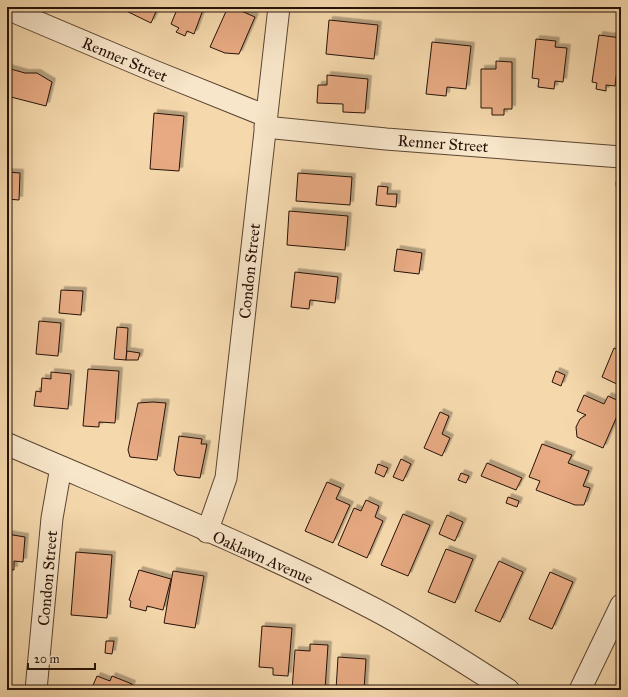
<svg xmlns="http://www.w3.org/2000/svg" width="628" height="697" viewBox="0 0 628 697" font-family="'IM FELL Great Primer',serif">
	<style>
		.building { fill: #e7aa82; stroke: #261208; filter: url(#shadow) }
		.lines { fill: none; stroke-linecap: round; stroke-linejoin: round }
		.minor-casing { stroke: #5a4431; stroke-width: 23 }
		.tertiary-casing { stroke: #5a4431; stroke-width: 24 }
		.minor { stroke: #f8e6ca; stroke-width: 21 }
		.tertiary { stroke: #f8e6ca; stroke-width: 22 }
		.labels { text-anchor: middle; stroke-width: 3; stroke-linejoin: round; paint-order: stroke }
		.street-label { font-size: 16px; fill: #261208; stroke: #f8e6ca }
	</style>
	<defs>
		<filter id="shadow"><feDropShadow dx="3.5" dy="-3.5" stdDeviation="0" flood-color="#0004"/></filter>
	</defs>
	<rect width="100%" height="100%" fill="#f5d9ad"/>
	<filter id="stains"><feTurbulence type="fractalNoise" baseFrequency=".005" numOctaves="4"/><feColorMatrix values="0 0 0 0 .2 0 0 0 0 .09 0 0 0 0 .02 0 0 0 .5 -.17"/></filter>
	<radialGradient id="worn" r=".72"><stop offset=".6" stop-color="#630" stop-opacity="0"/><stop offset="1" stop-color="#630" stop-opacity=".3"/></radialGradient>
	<!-- building -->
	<g class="building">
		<polygon points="118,7 158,7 151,23"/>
		<polygon points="178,7 204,7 194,34 187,31 185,36 176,32 179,28 171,24"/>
		<polygon points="228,7 232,7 255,17 239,54 225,53 210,47"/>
		<polygon points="329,20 378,25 374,59 326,54"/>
		<polygon points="599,35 621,38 615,86 606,85 606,91 596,89 597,83 592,82"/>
		<polygon points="536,39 556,41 555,47 567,48 563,82 555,81 554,89 538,87 539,79 532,78"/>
		<polygon points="432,42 471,46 466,89 447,87 446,96 426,94"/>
		<polygon points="496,61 512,62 512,109 504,109 504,115 492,115 492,108 481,108 481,69 496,69"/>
		<polygon points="7,68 25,73 37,73 52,82 46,106 7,96"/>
		<polygon points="327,75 368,79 365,113 343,112 343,104 317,103 318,85 327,85"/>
		<polygon points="154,113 184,116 179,171 150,169"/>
		<polygon points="7,172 20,173 19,200 7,199"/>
		<polygon points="298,173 352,177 350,205 296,201"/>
		<polygon points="616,182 621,182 621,193 617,193"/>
		<polygon points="378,186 388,187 387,194 397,194 396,207 376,205"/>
		<polygon points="289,211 348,216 345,250 287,245"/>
		<polygon points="397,249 422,253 419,274 394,271"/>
		<polygon points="295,272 338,277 335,303 310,300 309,309 291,307"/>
		<polygon points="61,290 83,291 81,315 59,313"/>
		<polygon points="39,321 61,323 58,356 36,354"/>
		<polygon points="117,327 128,328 126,360 114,359"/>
		<polygon points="614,348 621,351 621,386 602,377"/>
		<polygon points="127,351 140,353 138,360 126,360"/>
		<polygon points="88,369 119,371 115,423 99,422 99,427 83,426"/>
		<polygon points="556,371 565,375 561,386 552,382"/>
		<polygon points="51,372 71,374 68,409 34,406 36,391 41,392 42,378 51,379"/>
		<polygon points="584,395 604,404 608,396 621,402 621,407 603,448 577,437 576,427 580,419 586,415 577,411"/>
		<polygon points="153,402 166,403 157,460 130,457 128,450 138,403"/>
		<polygon points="440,412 449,416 442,434 450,438 442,456 424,448"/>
		<polygon points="179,436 202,439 201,444 207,444 200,478 177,475 174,470"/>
		<polygon points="542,444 572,455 568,463 589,471 583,486 590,488 584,505 575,505 536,490 540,481 529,477"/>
		<polygon points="401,459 411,464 403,481 393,477"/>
		<polygon points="487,463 522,478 516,490 481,476"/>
		<polygon points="378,464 388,468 384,477 375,473"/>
		<polygon points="461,473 469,476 466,483 458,480"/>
		<polygon points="327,482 341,488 336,499 350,505 333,543 305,531"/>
		<polygon points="508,497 519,501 517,507 506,503"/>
		<polygon points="366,500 379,506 375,517 383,521 367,558 338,545 354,508 361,511"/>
		<polygon points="403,514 430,525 408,576 381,565"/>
		<polygon points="447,515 463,522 455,541 439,534"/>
		<polygon points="7,534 25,537 23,562 14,561 14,570 7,569"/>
		<polygon points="446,549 473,559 455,603 428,592"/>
		<polygon points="76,552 112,555 107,618 71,615"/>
		<polygon points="499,561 523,572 500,622 475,611"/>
		<polygon points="139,570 171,579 163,610 147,606 146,611 130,607 131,601 129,600"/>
		<polygon points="173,571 204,576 195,628 164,623"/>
		<polygon points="550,572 573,582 552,629 529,619"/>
		<polygon points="262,626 292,628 288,676 273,675 273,668 259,667"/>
		<polygon points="106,641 114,641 112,654 105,653"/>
		<polygon points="310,644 328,645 325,690 292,690 295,650 310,651"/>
		<polygon points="338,657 366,659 364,690 336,690"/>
		<polygon points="97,676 110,681 112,676 132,684 130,690 91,690"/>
	</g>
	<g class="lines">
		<defs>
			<g id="minor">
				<polyline points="7,9 149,69 266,116"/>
				<polyline points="265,127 386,139 621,157"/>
				<polyline points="207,532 226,478 279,7"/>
				<polyline points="36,690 52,518 61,467"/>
				<polyline points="580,690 621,605"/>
			</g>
			<path id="tertiary" d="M7,444C130,497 255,547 374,609C420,633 464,662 508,690"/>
		</defs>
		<!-- minor casing -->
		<use href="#minor" class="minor-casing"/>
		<!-- tertiary casing -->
		<use href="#tertiary" class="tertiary-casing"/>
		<!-- minor -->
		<use href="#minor" class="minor"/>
		<!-- tertiary -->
		<use href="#tertiary" class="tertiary"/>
	</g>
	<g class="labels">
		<!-- street labels -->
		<g class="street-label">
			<text transform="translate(125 59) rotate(23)" y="6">Renner Street</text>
			<text transform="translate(443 143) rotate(4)" y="6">Renner Street</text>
			<text transform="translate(249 271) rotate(-84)" y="6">Condon Street</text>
			<text transform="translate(263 557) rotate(24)" y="6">Oaklawn Avenue</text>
			<text transform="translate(47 578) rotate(-85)" y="6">Condon Street</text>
		</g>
	</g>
	<!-- margin -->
	<rect width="628" height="697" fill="none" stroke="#f5d9ad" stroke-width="24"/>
	<rect x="8" y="8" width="612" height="681" fill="none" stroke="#261208" stroke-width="2"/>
	<rect x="12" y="12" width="604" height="673" fill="none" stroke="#261208"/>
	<!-- scale -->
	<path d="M28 663v6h67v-6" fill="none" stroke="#261208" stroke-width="2"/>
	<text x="34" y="663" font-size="12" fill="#261208" stroke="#f8e6ca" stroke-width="3" paint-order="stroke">20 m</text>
	<rect width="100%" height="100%" filter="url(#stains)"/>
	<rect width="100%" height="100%" fill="url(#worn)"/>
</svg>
